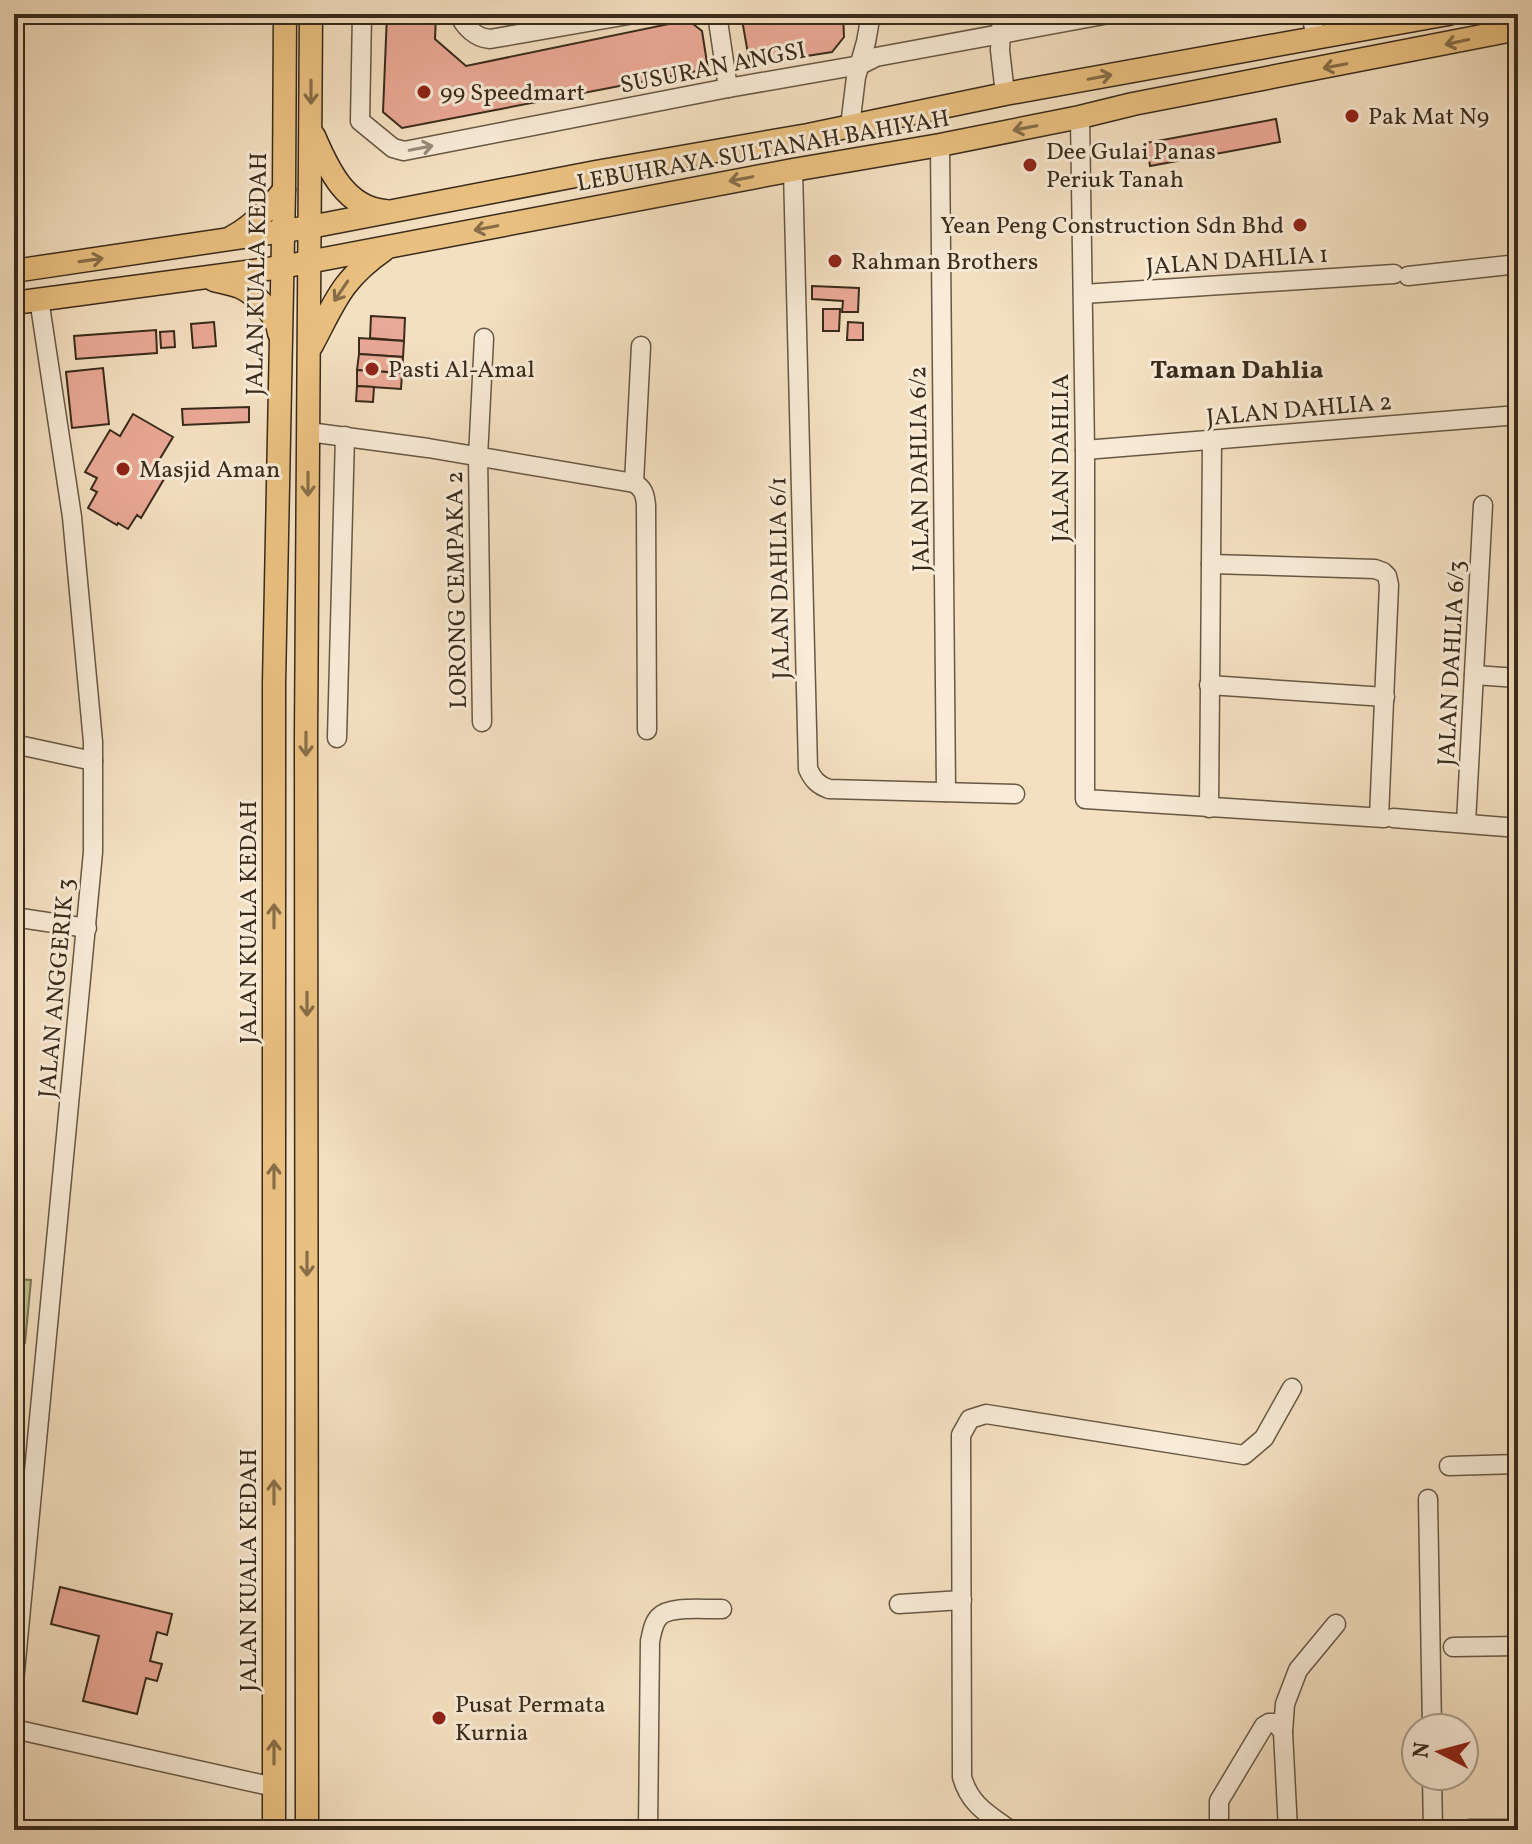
<svg xmlns="http://www.w3.org/2000/svg" width="1532" height="1844" viewBox="0 0 1532 1844" font-family="Vollkorn,serif">
	<style>
		.green { fill: #bfc190; stroke: #7c7656; stroke-width: 2 }
		.building { fill: #eba997; stroke: #382b1b; stroke-width: 2 }
		.lines { fill: none; stroke-linecap: round; stroke-linejoin: round }
		.minor-casing { stroke: #675844; stroke-width: 21 }
		.major-casing { stroke: #382b1b; stroke-width: 25 }
		.minor { stroke: #f8ebd7; stroke-width: 18 }
		.major { stroke: #eac080; stroke-width: 22 }
		.oneway { stroke: #886e48 }
		.oneway2 { stroke: #988b79 }
		.poi-dot { fill: #8f2418; stroke: #f8ebd7; stroke-width: 3 }
		.labels { text-anchor: middle; stroke-width: 6; stroke-linejoin: round; paint-order: stroke }
		.street-label { font-size: 24px; fill: #382b1b; stroke: #f8ebd7 }
		.poi-label { font-size: 24px; fill: #382b1b; stroke: #f8ebd7; text-anchor: start }
		.neighbourhood-label { font-size: 26px; font-weight: bold; fill: #382b1b; stroke: #f8ebd7 }
	</style>
	<rect width="100%" height="100%" fill="#f4e0c1"/>
	<filter id="stains"><feTurbulence type="fractalNoise" baseFrequency=".0025" numOctaves="4"/><feColorMatrix values="0 0 0 0 .2 0 0 0 0 .09 0 0 0 0 .02 0 0 0 .5 -.17"/></filter>
	<radialGradient id="worn" r=".72"><stop offset=".6" stop-color="#630" stop-opacity="0"/><stop offset="1" stop-color="#630" stop-opacity=".3"/></radialGradient>
	<!-- green -->
	<polygon class="green" points="14,1279 31,1280 25,1343 14,1342"/>
	<!-- building -->
	<g class="building">
		<polygon points="387,14 436,14 435,39 466,66 688,20 702,31 708,69 402,128 383,112"/>
		<polygon points="474,14 520,14 520,16 485,24"/>
		<polygon points="741,14 843,14 844,37 832,52 750,65"/>
		<polygon points="1276,119 1280,142 1150,166 1146,143"/>
		<polygon points="812,286 859,288 858,312 842,312 843,301 812,299"/>
		<polygon points="823,309 840,309 839,331 823,331"/>
		<polygon points="371,316 405,318 404,341 370,338"/>
		<polygon points="214,322 216,346 193,348 191,324"/>
		<polygon points="848,322 863,323 863,340 847,340"/>
		<polygon points="156,330 157,353 76,359 74,336"/>
		<polygon points="174,331 175,347 161,348 160,332"/>
		<polygon points="359,338 404,341 403,357 359,354"/>
		<polygon points="359,354 403,357 402,373 357,370"/>
		<polygon points="103,368 109,424 72,428 66,372"/>
		<polygon points="357,370 402,373 401,389 357,386"/>
		<polygon points="357,386 374,387 373,402 356,401"/>
		<polygon points="249,407 249,422 183,425 182,409"/>
		<polygon points="133,414 173,437 155,467 167,474 141,518 137,515 128,529 118,523 117,525 88,508 97,492 91,489 97,478 85,472 110,430 120,436"/>
		<polygon points="60,1587 172,1614 167,1635 157,1632 150,1661 162,1664 157,1681 146,1678 137,1714 83,1701 99,1636 51,1624"/>
	</g>
	<g class="lines">
		<defs>
			<g id="minor">
				<polyline points="362,14 360,121 393,148 404,151 728,88 860,65 876,57 1109,14"/>
				<path d="M459,14C464,27 476,38 490,39L634,14"/>
				<polyline points="717,14 728,88"/>
				<polyline points="1002,14 1000,50 1005,94"/>
				<polyline points="1311,14 1316,37"/>
				<polyline points="1080,117 1085,450 1085,799 1384,818"/>
				<polyline points="850,126 856,77 866,42 871,14"/>
				<polyline points="940,145 946,792"/>
				<path d="M793,170L808,769C813,780 818,785 829,789L1015,794"/>
				<polyline points="1408,276 1518,264"/>
				<polyline points="1083,294 1394,274"/>
				<path d="M309,432L428,448L634,483C643,488 645,494 646,505L647,730"/>
				<polyline points="1085,450 1518,415"/>
				<polyline points="634,483 641,346"/>
				<polyline points="1211,564 1375,569 1383,572 1387,576 1389,585 1379,817"/>
				<polyline points="1474,675 1518,678"/>
				<polyline points="1209,685 1385,697"/>
				<polyline points="482,722 478,457 484,338"/>
				<polyline points="337,738 345,436"/>
				<polyline points="14,744 93,761"/>
				<polyline points="1209,808 1212,440"/>
				<polyline points="1393,818 1518,828"/>
				<polyline points="1466,823 1483,505"/>
				<polyline points="14,917 87,928"/>
				<polyline points="1449,1466 1518,1464"/>
				<polyline points="1428,1499 1432,1728"/>
				<polyline points="899,1604 962,1600"/>
				<polyline points="1453,1647 1518,1646"/>
				<polyline points="14,1682 93,852 93,742 72,517 39,299"/>
				<polyline points="14,1729 274,1787"/>
				<polyline points="1283,1732 1285,1704 1298,1670 1336,1624"/>
				<polyline points="1432,1776 1433,1830"/>
				<polyline points="1469,1829 1518,1829"/>
				<path d="M648,1830L650,1641C652,1633 653,1623 659,1617C670,1605 706,1610 722,1609"/>
				<path d="M1010,1830C988,1814 970,1805 962,1777L961,1435L970,1419L986,1414L1244,1455L1264,1438L1292,1388"/>
				<polyline points="1219,1830 1219,1801 1264,1726 1269,1723 1276,1723 1283,1732 1288,1830"/>
			</g>
			<g id="major">
				<path d="M314,136C328,169 346,208 385,211"/>
				<path d="M232,237C253,226 269,209 284,190"/>
				<polyline points="14,271 310,227 596,172 808,135 1005,94 1448,14"/>
				<path d="M214,280C222,282 232,284 240,287C257,295 277,315 279,333"/>
				<polyline points="14,303 282,267 793,170 940,145 1080,117 1133,104 1518,29"/>
				<path d="M312,345C335,302 341,280 384,250"/>
				<polyline points="274,1830 274,683 284,190 285,14"/>
				<polyline points="307,1830 306,736 311,14"/>
			</g>
		</defs>
		<!-- minor casing -->
		<use href="#minor" class="minor-casing"/>
		<!-- major casing -->
		<use href="#major" class="major-casing"/>
		<!-- minor -->
		<use href="#minor" class="minor"/>
		<!-- major -->
		<use href="#major" class="major"/>
	</g>
	<!-- one-way arrows -->
	<defs><path id="oneway-shaft" d="M-6 0H5M1.5-3L5.5 0L1.5 3" fill="none" stroke-width="1.6" stroke-linecap="round" stroke-linejoin="round" transform="scale(2)"/></defs>
	<g class="oneway">
		<use href="#oneway-shaft" transform="translate(1457 42) rotate(168)"/>
		<use href="#oneway-shaft" transform="translate(1335 66) rotate(169)"/>
		<use href="#oneway-shaft" transform="translate(1100 77) rotate(-11)"/>
		<use href="#oneway-shaft" transform="translate(311 92) rotate(90)"/>
		<use href="#oneway-shaft" transform="translate(1025 128) rotate(169)"/>
		<use href="#oneway-shaft" transform="translate(741 179) rotate(169)"/>
		<use href="#oneway-shaft" transform="translate(486 228) rotate(169)"/>
		<use href="#oneway-shaft" transform="translate(91 260) rotate(-8)"/>
		<use href="#oneway-shaft" transform="translate(341 291) rotate(124)"/>
		<use href="#oneway-shaft" transform="translate(308 484) rotate(90)"/>
		<use href="#oneway-shaft" transform="translate(306 744) rotate(90)"/>
		<use href="#oneway-shaft" transform="translate(274 916) rotate(-90)"/>
		<use href="#oneway-shaft" transform="translate(307 1004) rotate(90)"/>
		<use href="#oneway-shaft" transform="translate(274 1176) rotate(-90)"/>
		<use href="#oneway-shaft" transform="translate(307 1264) rotate(90)"/>
		<use href="#oneway-shaft" transform="translate(274 1492) rotate(-90)"/>
		<use href="#oneway-shaft" transform="translate(274 1752) rotate(-90)"/>
	</g>
	<use class="oneway2" href="#oneway-shaft" transform="translate(421 148) rotate(-11)"/>
	<!-- markers -->
	<g class="poi-dot">
		<circle cx="424" cy="92" r="8"/>
		<circle cx="1352" cy="116" r="8"/>
		<circle cx="1030" cy="165" r="8"/>
		<circle cx="1300" cy="225" r="8"/>
		<circle cx="835" cy="261" r="8"/>
		<circle cx="372" cy="369" r="8"/>
		<circle cx="123" cy="469" r="8"/>
		<circle cx="439" cy="1718" r="8"/>
	</g>
	<g class="labels">
		<!-- street labels -->
		<g class="street-label">
			<text transform="translate(713 67) rotate(-11)" y="8">SUSURAN ANGSI</text>
			<text transform="translate(763 150) rotate(-10)" y="8">LEBUHRAYA SULTANAH BAHIYAH</text>
			<text transform="translate(1237 260) rotate(-4)" y="8">JALAN DAHLIA 1</text>
			<text transform="translate(256 274) rotate(-89)" y="8">JALAN KUALA KEDAH</text>
			<text transform="translate(1299 409) rotate(-5)" y="8">JALAN DAHLIA 2</text>
			<text transform="translate(1060 458) rotate(-90)" y="8">JALAN DAHLIA</text>
			<text transform="translate(919 469) rotate(-91)" y="8">JALAN DAHLIA 6/2</text>
			<text transform="translate(779 578) rotate(-91)" y="8">JALAN DAHLIA 6/1</text>
			<text transform="translate(456 590) rotate(-91)" y="8">LORONG CEMPAKA 2</text>
			<text transform="translate(1451 663) rotate(-87)" y="8">JALAN DAHLIA 6/3</text>
			<text transform="translate(248 922) rotate(-90)" y="8">JALAN KUALA KEDAH</text>
			<text transform="translate(56 988) rotate(-85)" y="8">JALAN ANGGERIK 3</text>
			<text transform="translate(248 1570) rotate(-90)" y="8">JALAN KUALA KEDAH</text>
		</g>
		<!-- poi labels -->
		<g class="poi-label">
			<text x="440" y="100">99 Speedmart</text>
			<text x="1368" y="124">Pak Mat N9</text>
			<text x="1046" y="159">Dee Gulai Panas<tspan x="1046" dy="28">Periuk Tanah</tspan></text>
			<text x="1284" y="233" text-anchor="end">Yean Peng Construction Sdn Bhd</text>
			<text x="851" y="269">Rahman Brothers</text>
			<text x="388" y="377">Pasti Al-Amal</text>
			<text x="139" y="477">Masjid Aman</text>
			<text x="455" y="1712">Pusat Permata<tspan x="455" dy="28">Kurnia</tspan></text>
		</g>
		<!-- neighbourhood labels -->
		<g class="neighbourhood-label">
			<text x="1237" y="378">Taman Dahlia</text>
		</g>
	</g>
	<!-- margin -->
	<rect width="1532" height="1844" fill="none" stroke="#f4e0c1" stroke-width="48"/>
	<rect x="16" y="16" width="1500" height="1812" fill="none" stroke="#382b1b" stroke-width="4"/>
	<rect x="24" y="24" width="1484" height="1796" fill="none" stroke="#382b1b" stroke-width="2"/>
	<!-- north arrow -->
	<g transform="translate(1440 1752) rotate(276)"><circle r="38" fill="#f8ebd7" stroke="#ab9e8c" stroke-width="2"/>
	<path d="M0-6L14 30L0 20L-14 30Z" fill="#8f2418"/>
	<text y="-12" font-size="22" font-weight="bold" text-anchor="middle" fill="#382b1b">N</text>
	</g>
	<rect width="100%" height="100%" filter="url(#stains)"/>
	<rect width="100%" height="100%" fill="url(#worn)"/>
</svg>
